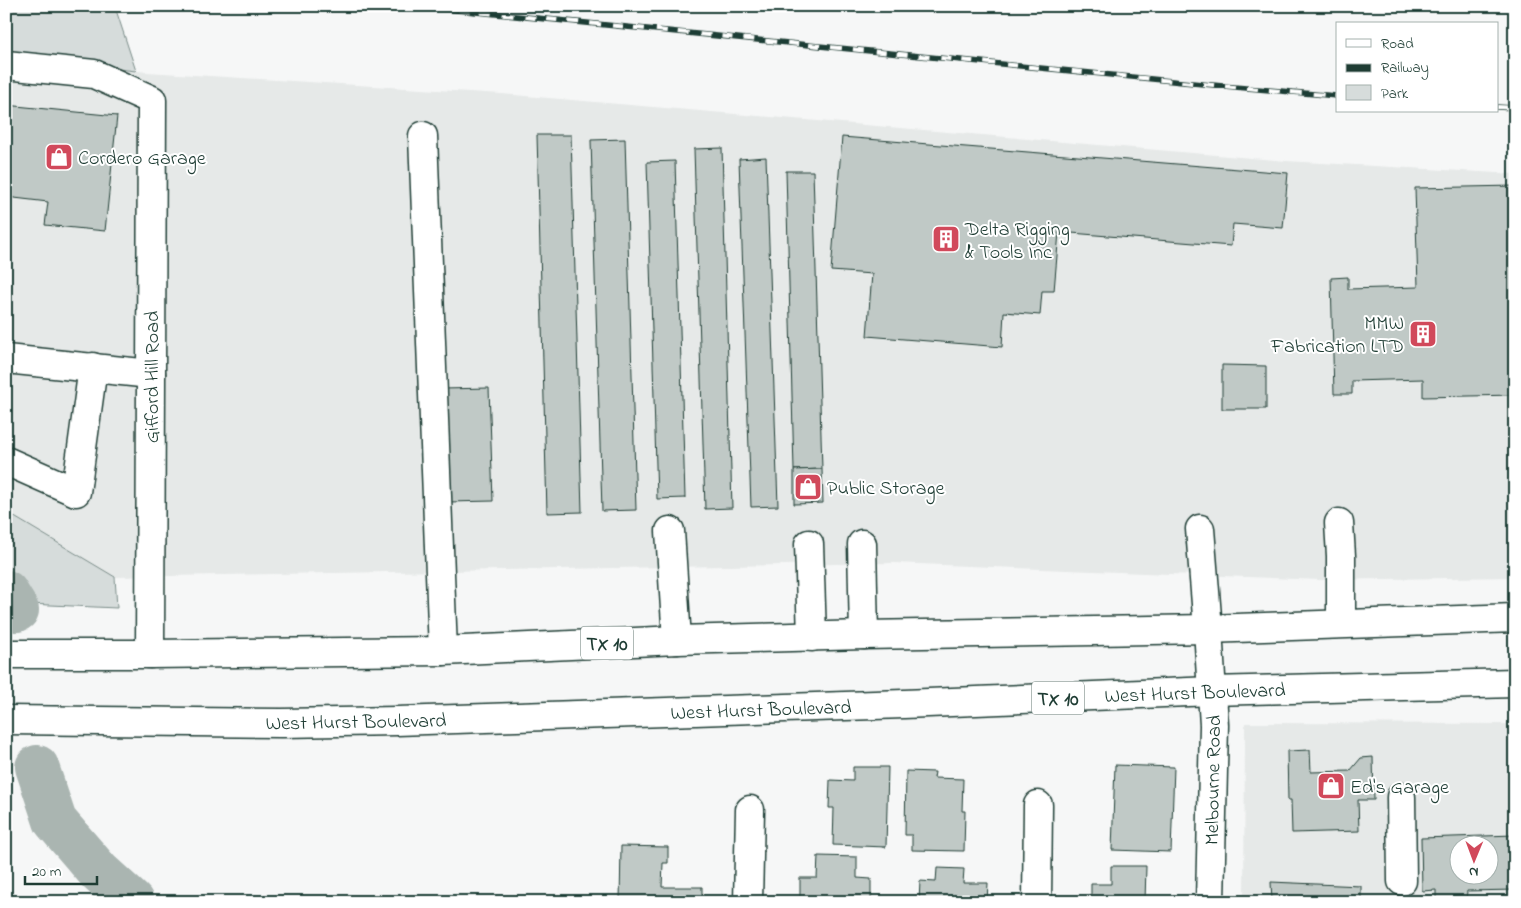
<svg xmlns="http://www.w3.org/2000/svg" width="1521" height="908" viewBox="0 0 1521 908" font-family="'Indie Flower',sans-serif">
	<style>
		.built { fill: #e6e9e8; fill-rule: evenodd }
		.green { fill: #d6dcdb; stroke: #7a8c88 }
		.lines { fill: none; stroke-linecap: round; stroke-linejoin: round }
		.river { stroke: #aab5b1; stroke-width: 44 }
		.building { fill: #c0c9c6; stroke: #1f3d34; fill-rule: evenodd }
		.minor-casing { stroke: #1f3d34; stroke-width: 31 }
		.major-casing { stroke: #1f3d34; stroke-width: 31 }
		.minor { stroke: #fff; stroke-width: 28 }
		.major { stroke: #fff; stroke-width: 28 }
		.rail-casing { stroke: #1f3d34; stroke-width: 5.5 }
		.rail { stroke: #fff; stroke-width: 4; stroke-dasharray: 11; stroke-linecap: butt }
		.labels { text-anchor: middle; stroke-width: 4; stroke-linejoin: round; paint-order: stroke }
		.shield { fill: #fff; stroke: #627771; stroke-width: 1 }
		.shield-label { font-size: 19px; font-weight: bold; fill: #1f3d34 }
		.poi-label { font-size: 20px; fill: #1f3d34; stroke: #fff; text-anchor: start }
		.street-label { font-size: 20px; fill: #1f3d34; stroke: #fff }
	</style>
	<rect width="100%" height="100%" fill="#f6f7f7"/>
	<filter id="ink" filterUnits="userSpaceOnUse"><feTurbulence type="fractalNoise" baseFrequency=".02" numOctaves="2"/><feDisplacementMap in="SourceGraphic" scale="10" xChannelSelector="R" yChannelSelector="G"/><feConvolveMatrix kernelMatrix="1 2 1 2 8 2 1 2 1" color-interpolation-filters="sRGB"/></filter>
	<g filter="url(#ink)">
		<!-- built -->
		<g class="built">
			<polygon points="6,55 147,72 502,94 1286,161 1515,174 1515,577 1320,580 894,563 115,577 6,512"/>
			<path d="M1245,723L1515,724V902H1244ZM1458,846H1488V876H1458Z"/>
		</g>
		<!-- green -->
		<g class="green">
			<polygon points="6,6 115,7 136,71 6,56"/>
			<polygon points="6,512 115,577 117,608 6,603"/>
		</g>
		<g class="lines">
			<!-- river -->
			<g class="river">
				<polyline points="6,592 17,610"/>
				<polyline points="37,767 55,821 99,872 132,902"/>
			</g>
		</g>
		<!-- building -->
		<g class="building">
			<polygon points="6,105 117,116 105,231 45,225 48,202 6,197"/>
			<polygon points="537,135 571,135 582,512 547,513"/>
			<polygon points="842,137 1288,173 1283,228 1233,224 1231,246 1059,232 1054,291 1042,291 1040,315 1004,312 1002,347 867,336 872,274 831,271"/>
			<polygon points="625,139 636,510 602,511 591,140"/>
			<polygon points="722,148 732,508 705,509 694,149"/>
			<polygon points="766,157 778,506 751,507 739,159"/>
			<polygon points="675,161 685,498 657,499 647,162"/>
			<polygon points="786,171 813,171 822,469 794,470"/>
			<polygon points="1515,186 1515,395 1423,397 1423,379 1352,381 1352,394 1334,394 1331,278 1348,277 1348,289 1418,287 1415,188"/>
			<polygon points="1222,365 1266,366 1266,409 1222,409"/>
			<polygon points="489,388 493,501 448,502 443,389"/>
			<polygon points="822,469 823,503 794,504 794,470"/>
			<polygon points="1310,750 1311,772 1350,771 1361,758 1373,757 1374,800 1358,800 1359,831 1292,833 1291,800 1288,800 1287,751"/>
			<polygon points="1115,765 1174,767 1171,852 1112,850"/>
			<polygon points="853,767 888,767 886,847 833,845 834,808 829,808 830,780 853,781"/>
			<polygon points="906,771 935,772 934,778 963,779 962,811 965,811 964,851 912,850 912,835 905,835"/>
			<path d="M1515,835V890L1467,891L1466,902H1426V900H1436V890L1422,891L1421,838ZM1458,846H1488V876H1458Z"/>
			<polygon points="621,846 668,847 668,863 663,863 662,887 702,887 702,902 620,902"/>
			<polygon points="818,856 857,857 857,878 871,879 871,902 800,902 800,878 817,878"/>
			<polygon points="1111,866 1146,866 1145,902 1091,902 1091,884 1111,884"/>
			<polygon points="937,868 964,869 963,883 988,883 987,902 919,902 920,881 936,882"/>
			<polygon points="1271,882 1361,886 1361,902 1272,902"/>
		</g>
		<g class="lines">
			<defs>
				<g id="minor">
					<polyline points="6,65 94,74 152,100 150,654"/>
					<polyline points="423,136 443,651"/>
					<polyline points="6,359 151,374"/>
					<polyline points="6,461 76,492 93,367"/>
					<polyline points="1339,523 1341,556 1341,623"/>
					<polyline points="1200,529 1208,629 1214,725 1210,902"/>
					<polyline points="670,531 677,640"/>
					<polyline points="809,544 812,637"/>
					<polyline points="862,544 864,635"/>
					<polyline points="1401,797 1402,881"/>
					<polyline points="748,902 750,810"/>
					<polyline points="1037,902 1038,805"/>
				</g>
				<g id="major">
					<polyline points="6,654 150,654 443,651 677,640 864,635 1208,629 1515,618"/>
					<polyline points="6,720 282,723 397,721 904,704 1212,691 1515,683"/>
				</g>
			</defs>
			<!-- minor casing -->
			<use href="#minor" class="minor-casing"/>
			<!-- major casing -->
			<use href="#major" class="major-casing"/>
			<!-- minor -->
			<use href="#minor" class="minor"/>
			<!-- major -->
			<use href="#major" class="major"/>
			<defs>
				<g id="rail">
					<polyline points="415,6 1223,86 1337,96"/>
					<polyline points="1497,107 1515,108"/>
				</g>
			</defs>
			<!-- rail casing -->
			<use href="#rail" class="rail-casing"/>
			<!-- rail -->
			<use href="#rail" class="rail"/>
		</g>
	</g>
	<!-- icons -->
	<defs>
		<symbol id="shop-square" viewBox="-11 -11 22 22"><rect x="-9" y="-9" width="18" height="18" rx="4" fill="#d1495b" stroke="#fff"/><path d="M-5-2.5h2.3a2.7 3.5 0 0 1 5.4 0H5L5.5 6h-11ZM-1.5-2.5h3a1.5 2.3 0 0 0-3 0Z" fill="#fff"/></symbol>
		<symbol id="building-square" viewBox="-11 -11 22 22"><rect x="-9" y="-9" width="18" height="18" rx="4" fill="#d1495b" stroke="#fff"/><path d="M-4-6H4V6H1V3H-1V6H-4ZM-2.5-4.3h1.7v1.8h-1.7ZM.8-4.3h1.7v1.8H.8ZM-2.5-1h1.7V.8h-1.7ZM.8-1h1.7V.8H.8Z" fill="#fff"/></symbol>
	</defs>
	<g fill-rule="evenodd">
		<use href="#shop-square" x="43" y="141" width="32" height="32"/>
		<use href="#building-square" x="930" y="223" width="32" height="32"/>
		<use href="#building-square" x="1407" y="318" width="32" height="32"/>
		<use href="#shop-square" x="792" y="471" width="32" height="32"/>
		<use href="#shop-square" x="1315" y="770" width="32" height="32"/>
	</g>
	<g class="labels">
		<!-- shield labels -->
		<g class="shield">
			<rect x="581" y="626.5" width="52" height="33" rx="4"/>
			<rect x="1032" y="681.5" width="52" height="33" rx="4"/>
		</g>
		<g class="shield-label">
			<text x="607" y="650">TX 10</text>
			<text x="1058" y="705">TX 10</text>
		</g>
		<!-- poi labels -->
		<g class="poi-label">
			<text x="78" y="164">Cordero Garage</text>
			<text x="965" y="235">Delta Rigging<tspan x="965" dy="23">&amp; Tools Inc</tspan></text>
			<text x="1404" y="329" text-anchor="end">MMW<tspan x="1404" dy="23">Fabrication LTD</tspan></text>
			<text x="827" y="494">Public Storage</text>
			<text x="1350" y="793">Ed's Garage</text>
		</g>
		<!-- street labels -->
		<g class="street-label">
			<text transform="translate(151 377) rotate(-90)" y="7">Gifford Hill Road</text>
			<text transform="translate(1195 692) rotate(-2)" y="7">West Hurst Boulevard</text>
			<text transform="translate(761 709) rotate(-2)" y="7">West Hurst Boulevard</text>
			<text transform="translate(356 721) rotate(-1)" y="7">West Hurst Boulevard</text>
			<text transform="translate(1212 780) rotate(-89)" y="7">Melbourne Road</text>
		</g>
	</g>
	<!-- margin -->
	<rect width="1521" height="908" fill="none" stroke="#fff" stroke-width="25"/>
	<rect x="12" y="12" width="1496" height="883" fill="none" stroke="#1f3d34" stroke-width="2" filter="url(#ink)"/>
	<!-- legend -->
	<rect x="1336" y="22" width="162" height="90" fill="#ffffff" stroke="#a5b1ae"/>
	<rect x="1346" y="39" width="25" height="8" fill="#ffffff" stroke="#a5b1ae"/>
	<text x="1381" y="48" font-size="15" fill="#1f3d34">Road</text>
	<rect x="1346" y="64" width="25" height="8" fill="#1f3d34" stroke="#a5b1ae"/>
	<text x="1381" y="72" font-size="15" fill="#1f3d34">Railway</text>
	<rect x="1346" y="85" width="25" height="15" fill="#d6dcdb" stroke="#a5b1ae"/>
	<text x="1381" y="98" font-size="15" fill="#1f3d34">Park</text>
	<!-- north arrow -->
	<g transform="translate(1474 860) rotate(181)"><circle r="24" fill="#ffffff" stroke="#a5b1ae"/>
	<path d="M0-4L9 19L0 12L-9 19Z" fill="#d1495b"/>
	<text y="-8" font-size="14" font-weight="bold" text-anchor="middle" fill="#1f3d34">N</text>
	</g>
	<!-- scale -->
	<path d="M25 876v8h72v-8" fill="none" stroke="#1f3d34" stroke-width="2.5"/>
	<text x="32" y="876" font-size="15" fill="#1f3d34" stroke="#ffffff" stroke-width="4" paint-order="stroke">20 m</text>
</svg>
